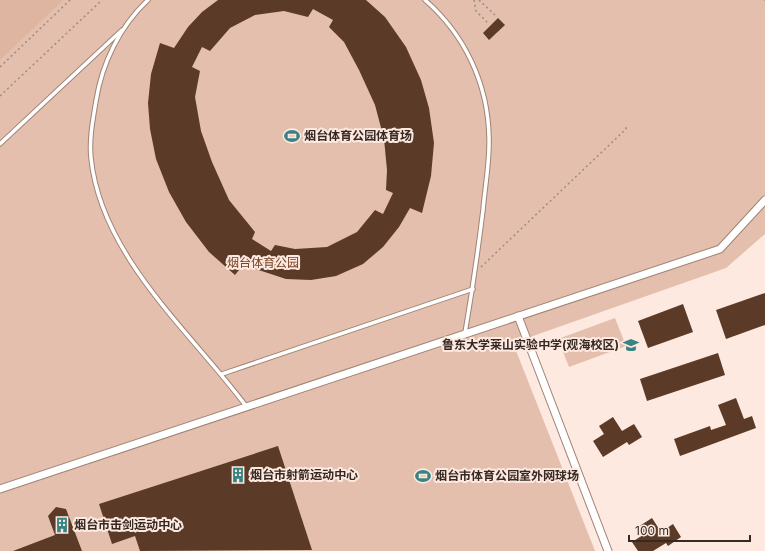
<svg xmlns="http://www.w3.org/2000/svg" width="765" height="551" viewBox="0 0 765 551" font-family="Inter,'Noto Sans SC',sans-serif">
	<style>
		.green { fill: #e4bfad }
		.forest { fill: #deb5a0 }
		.building { fill: #5b3a28; fill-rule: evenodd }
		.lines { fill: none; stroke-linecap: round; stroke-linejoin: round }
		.service-casing { stroke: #a18374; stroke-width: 5.5 }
		.minor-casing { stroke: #a18374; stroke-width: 9 }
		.path { stroke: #9c8c84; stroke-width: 1.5; stroke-dasharray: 2 3; stroke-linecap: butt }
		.service { stroke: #fff; stroke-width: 3.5 }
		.minor { stroke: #fff; stroke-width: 7 }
		.labels { text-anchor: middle; stroke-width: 4; stroke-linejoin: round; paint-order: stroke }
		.poi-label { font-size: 12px; font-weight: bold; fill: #362923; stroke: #fde9df; text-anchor: start }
		.park-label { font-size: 12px; fill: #774224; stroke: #fde9df }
	</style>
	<rect width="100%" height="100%" fill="#fde9df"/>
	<!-- green -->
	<g class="green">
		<polygon points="0,0 765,0 765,234 726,268 513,343 595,551 0,551"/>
		<polygon points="615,318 626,346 569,367 558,339"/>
	</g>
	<!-- forest -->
	<polygon class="forest" points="0,0 63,0 0,60"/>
	<!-- building -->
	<g class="building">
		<path d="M218,0H366L385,17L406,47L421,80L429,108L434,143L431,176L422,213L410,208L399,227L383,247L363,264L336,276L311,280L286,279L243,265L235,275L209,252L186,222L169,192L156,159L150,129L148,103L151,74L160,43L174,48L188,27L202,12ZM313,9L333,20L329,27L344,42L359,70L375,105L384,139L387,170L386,190L393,193L383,214L375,210L357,232L327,247L295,249L275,245L271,251L252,239L255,232L229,200L212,162L201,131L195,97L200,71L192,67L202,47L210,51L230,28L255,15L284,11L308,17Z"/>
		<polygon points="498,18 505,25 489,40 483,33"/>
		<polygon points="765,293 765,325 726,339 716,310"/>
		<polygon points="683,304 693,332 648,348 638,321"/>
		<polygon points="718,353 725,375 647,401 640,379"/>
		<polygon points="736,398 744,419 752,416 756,428 680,456 674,439 710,426 711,430 726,425 718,405"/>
		<polygon points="613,417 622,431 634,424 642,437 629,445 627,442 603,457 593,441 604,434 599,426"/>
		<polygon points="278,446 312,550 140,551 135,536 112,544 99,504"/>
		<polygon points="56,507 66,509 82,551 13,551 55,535 48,516"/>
		<polygon points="652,518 661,532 673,524 681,537 668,546 666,543 653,551 638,551 632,542 643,535 638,527"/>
	</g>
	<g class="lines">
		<defs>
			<g id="service">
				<path d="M148,0C120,26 102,63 96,101C93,119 89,139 91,158C101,256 190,331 246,406"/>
				<path d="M425,0C465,35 488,84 489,137C490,161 485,186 483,210C478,251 472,292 465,333"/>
				<polyline points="0,144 122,30"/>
				<polyline points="222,374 473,289"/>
			</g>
			<g id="minor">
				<polyline points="518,316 608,551"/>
				<polyline points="0,489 720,249 765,200"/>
			</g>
		</defs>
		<!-- service casing -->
		<use href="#service" class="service-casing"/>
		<!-- minor casing -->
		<use href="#minor" class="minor-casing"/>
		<!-- path -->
		<g class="path">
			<polyline points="474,0 476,11 488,23"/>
			<polyline points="479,0 495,15"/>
			<polyline points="765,0 765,1"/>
			<polyline points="0,67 70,0"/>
			<polyline points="0,96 102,0"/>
			<polyline points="481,267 626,129 625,125"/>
		</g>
		<!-- service -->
		<use href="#service" class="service"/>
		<!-- minor -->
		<use href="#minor" class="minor"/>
	</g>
	<!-- icons -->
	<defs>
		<symbol id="stadium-bare" viewBox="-9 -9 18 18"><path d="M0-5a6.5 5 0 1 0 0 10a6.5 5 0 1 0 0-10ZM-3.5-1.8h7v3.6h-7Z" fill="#3a8385" stroke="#fde9df" stroke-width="2.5" paint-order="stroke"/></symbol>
		<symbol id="school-bare" viewBox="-9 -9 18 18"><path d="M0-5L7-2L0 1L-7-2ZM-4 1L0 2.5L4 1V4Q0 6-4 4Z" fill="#3a8385" stroke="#fde9df" stroke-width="2.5" paint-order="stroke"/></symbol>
		<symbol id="building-bare" viewBox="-9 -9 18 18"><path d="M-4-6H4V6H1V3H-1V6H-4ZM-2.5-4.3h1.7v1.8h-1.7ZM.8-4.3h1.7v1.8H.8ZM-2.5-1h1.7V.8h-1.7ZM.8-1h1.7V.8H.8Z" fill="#3a8385" stroke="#fde9df" stroke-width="2.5" paint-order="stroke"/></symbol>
	</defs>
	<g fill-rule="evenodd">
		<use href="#stadium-bare" x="281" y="125" width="22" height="22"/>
		<use href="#school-bare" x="620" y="334" width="22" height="22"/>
		<use href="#building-bare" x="227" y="464" width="22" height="22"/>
		<use href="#stadium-bare" x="412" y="465" width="22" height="22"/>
		<use href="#building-bare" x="51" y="514" width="22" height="22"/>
	</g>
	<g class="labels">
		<!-- poi labels -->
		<g class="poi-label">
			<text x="304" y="140">烟台体育公园体育场</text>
			<text x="619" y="349" text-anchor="end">鲁东大学莱山实验中学(观海校区)</text>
			<text x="250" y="479">烟台市射箭运动中心</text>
			<text x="435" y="480">烟台市体育公园室外网球场</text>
			<text x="74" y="529">烟台市击剑运动中心</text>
		</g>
		<!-- park labels -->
		<g class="park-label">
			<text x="263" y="267">烟台体育公园</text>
		</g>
	</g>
	<!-- scale -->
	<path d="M629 535v6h121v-6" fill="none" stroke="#362923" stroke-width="2"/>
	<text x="635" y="535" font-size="12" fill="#362923" stroke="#fde9df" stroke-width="3" paint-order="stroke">100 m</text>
</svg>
